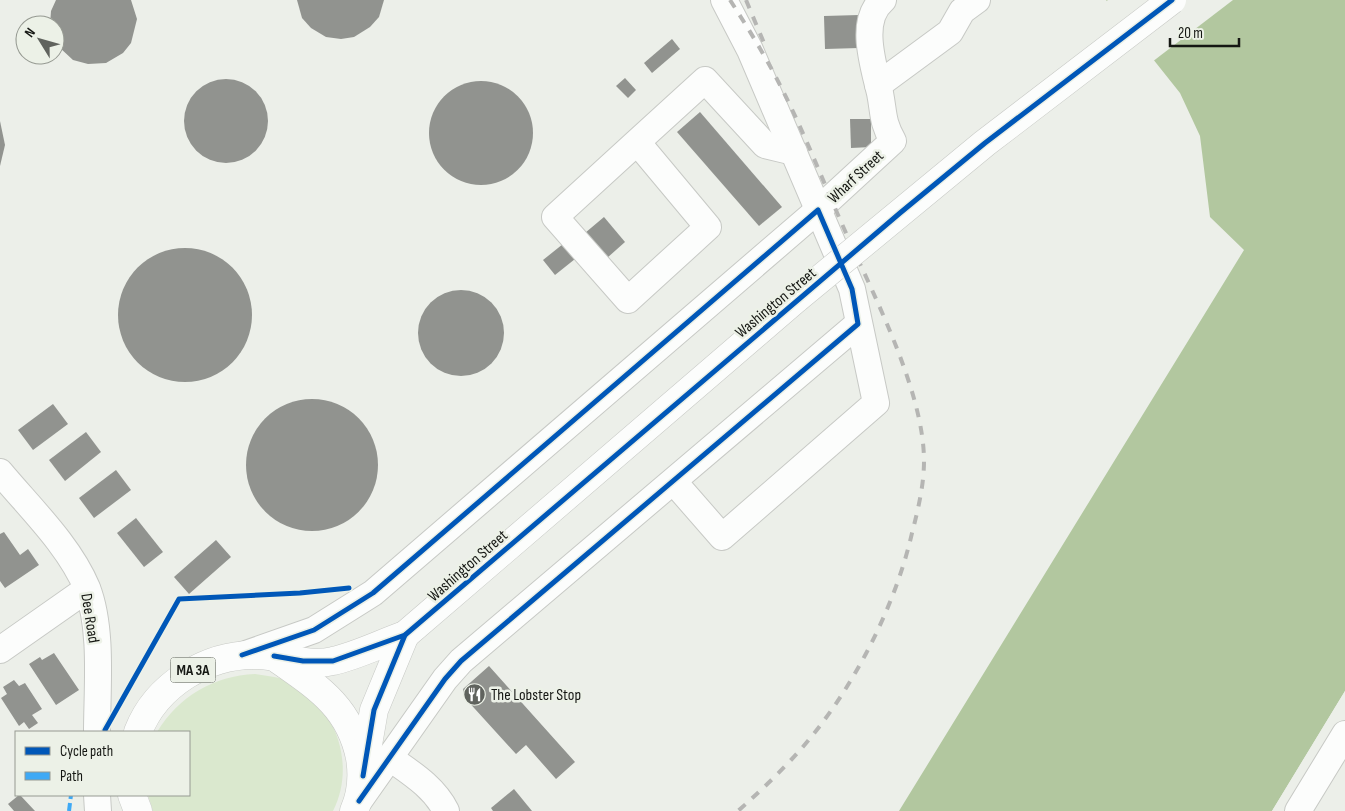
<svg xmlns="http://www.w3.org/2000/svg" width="1345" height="811" viewBox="0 0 1345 811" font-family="'Sofia Sans Condensed',sans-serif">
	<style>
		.green { fill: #dae8ce }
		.water { fill: #b2c79f }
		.pier { fill: #ecefe9 }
		.building { fill: #91938f }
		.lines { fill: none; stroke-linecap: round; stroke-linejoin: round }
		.minor-casing { stroke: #c7c9c5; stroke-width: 28 }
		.major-casing { stroke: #c7c9c5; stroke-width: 29 }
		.minor { stroke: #fcfdfc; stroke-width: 26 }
		.major { stroke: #fcfdfc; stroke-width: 28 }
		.rail { stroke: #b5b5b3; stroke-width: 4; stroke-dasharray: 9 9; stroke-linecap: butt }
		.major-bridge-casing { stroke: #c7c9c5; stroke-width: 29; stroke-linecap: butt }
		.major-bridge { stroke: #fcfdfc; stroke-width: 28 }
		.quiet { stroke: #3fa9f5; stroke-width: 4; stroke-dasharray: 8 4; stroke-linecap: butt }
		.cycleway-casing { stroke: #ecf1e7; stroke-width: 8 }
		.cycleway { stroke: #0057b8; stroke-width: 5 }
		.labels { text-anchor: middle; stroke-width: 5; stroke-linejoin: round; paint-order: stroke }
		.shield { fill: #ecf1e7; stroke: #565853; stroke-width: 1 }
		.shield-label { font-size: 15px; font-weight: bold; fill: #151713 }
		.street-label { font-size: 16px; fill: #151713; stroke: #ecf1e7 }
		.poi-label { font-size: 16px; fill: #151713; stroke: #ecf1e7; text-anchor: start }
	</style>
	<rect width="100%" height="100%" fill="#ecefe9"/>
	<!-- green -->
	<path class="green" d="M255,674C268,676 281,677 292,683C337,707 356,766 333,811H153L148,795H189V732H157C179,696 214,676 255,674Z"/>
	<!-- water -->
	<polygon class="water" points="1106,0 1345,0 1345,691 1272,811 899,811 1244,250 1210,217 1200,136 1180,93"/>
	<!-- pier -->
	<g class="pier">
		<polygon points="1108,0 1233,0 1152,62 1105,2"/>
		<polygon points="1345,691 1345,696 1275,811 1272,811"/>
	</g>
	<!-- building -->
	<g class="building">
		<polygon points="56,0 131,0 137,19 131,43 123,53 106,63 88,64 73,60 59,47 55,41 55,25 50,25 51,11"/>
		<polygon points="297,0 384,0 379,17 370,27 354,37 341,39 326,37 311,28 302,18"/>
		<polygon points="859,15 859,48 825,49 824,16"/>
		<polygon points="672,39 680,49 652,73 644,63"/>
		<polygon points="625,78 636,90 628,98 616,86"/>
		<circle cx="226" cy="121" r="42"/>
		<circle cx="481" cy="133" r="52"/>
		<polygon points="700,112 782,207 759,226 677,132"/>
		<polygon points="850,119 871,119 871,147 851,148"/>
		<polygon points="0,121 5,145 0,166"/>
		<polygon points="604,217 625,242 607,258 585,233"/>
		<polygon points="563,244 575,259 555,275 543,260"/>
		<circle cx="185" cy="315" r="67"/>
		<circle cx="461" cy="333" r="43"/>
		<circle cx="312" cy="465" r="66"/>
		<polygon points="53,404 68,424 33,450 18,430"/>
		<polygon points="86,432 101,452 65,481 49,460"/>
		<polygon points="116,470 131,490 94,518 79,498"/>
		<polygon points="136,518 163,552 144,567 117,533"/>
		<polygon points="4,532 20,555 28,549 39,565 5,588 0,581 0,534"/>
		<polygon points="216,540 231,557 189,594 174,577"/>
		<polygon points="54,653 79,690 56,705 29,664 40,657 42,660"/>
		<polygon points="489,666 575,762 556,779 526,745 516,754 465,698 463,689"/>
		<polygon points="14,680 19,686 25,683 42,709 32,715 38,723 29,729 24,722 19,726 1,698 7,694 3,687"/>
		<polygon points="514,789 532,811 493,811 491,808"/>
		<polygon points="19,795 20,795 35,811 14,811 8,804"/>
	</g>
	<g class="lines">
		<defs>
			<g id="minor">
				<polyline points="878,85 950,32 962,11 977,0"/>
				<polyline points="637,142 555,217 628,300 708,227 637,142 705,80 765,145 794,152"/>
				<path d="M0,472C30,508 69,545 87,588C103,629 97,689 97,732"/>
				<polyline points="674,482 722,537 876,403 852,289 750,50 724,0"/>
				<polyline points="0,650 87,589"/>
				<path d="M243,655L314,630L373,593L818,210L893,141C882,122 884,113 880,93C874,67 858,20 883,0"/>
				<path d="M390,758C411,773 434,787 446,811"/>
				<polyline points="97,795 98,811"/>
				<polyline points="359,801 445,679 461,661 858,324"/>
				<polyline points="1298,811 1345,734"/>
			</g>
			<g id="major">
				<path d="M279,660C319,688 350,708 360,758C363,777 362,793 354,811"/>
				<path d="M138,732C156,685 208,653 258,655C282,656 309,667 333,661C356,656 382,643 405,635L797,298"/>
				<polyline points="365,762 374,710 405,635"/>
				<polyline points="132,795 138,811"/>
			</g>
		</defs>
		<!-- minor casing -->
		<use href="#minor" class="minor-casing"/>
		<!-- major casing -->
		<use href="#major" class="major-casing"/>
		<!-- minor -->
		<use href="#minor" class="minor"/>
		<!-- major -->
		<use href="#major" class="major"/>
		<!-- rail -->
		<g class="rail">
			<path d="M730,0C748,28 766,57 781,87C805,134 824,184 846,233C874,296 924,392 924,461C924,485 918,510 912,533C894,612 847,701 791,760C774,778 756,795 738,811"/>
			<polyline points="746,0 764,43"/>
		</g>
		<defs>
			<polyline id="major-bridge" points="797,298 985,143 1172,0"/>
		</defs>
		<!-- major-bridge casing -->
		<use href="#major-bridge" class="major-bridge-casing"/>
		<!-- major-bridge -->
		<use href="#major-bridge" class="major-bridge"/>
		<!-- quiet -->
		<polyline class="quiet" points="69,811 71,795"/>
		<defs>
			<g id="cycleway">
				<polyline points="242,655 314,630 373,593 818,210 852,289 858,324 461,661 445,679 359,801"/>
				<polyline points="274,656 303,661 333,661 405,635 900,213 985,143 1172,0"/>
				<polyline points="105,730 179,599 300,593 349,588"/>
				<polyline points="363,776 374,710 405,635"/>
			</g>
		</defs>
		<!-- cycleway casing -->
		<use href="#cycleway" class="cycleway-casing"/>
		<!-- cycleway -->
		<use href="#cycleway" class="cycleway"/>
	</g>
	<!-- icons -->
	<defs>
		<symbol id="restaurant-disc" viewBox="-11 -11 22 22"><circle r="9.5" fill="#60635e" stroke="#ecf1e7"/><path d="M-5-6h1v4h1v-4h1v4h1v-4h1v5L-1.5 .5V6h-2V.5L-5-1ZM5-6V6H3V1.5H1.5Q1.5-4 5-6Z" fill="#fff"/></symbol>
	</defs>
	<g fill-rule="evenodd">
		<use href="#restaurant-disc" x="462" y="682" width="25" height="25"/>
	</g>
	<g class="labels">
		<!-- shield labels -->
		<rect class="shield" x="170.5" y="657.5" width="45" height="25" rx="4"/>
		<g class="shield-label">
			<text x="193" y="675">MA 3A</text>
		</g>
		<!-- street labels -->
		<g class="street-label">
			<text transform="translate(855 176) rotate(-43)" y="6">Wharf Street</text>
			<text transform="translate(775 302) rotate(-40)" y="6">Washington Street</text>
			<text transform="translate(467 565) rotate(-41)" y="6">Washington Street</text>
			<text transform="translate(91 618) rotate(81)" y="6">Dee Road</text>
		</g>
		<!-- poi labels -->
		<g class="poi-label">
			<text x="491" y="700">The Lobster Stop</text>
		</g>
	</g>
	<!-- legend -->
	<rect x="15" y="731" width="175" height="65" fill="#ecf1e7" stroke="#969a92"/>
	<rect x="25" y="747" width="25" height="8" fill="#0057b8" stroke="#969a92"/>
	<text x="60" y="756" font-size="15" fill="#151713">Cycle path</text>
	<rect x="25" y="772" width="25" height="8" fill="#3fa9f5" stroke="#969a92"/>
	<text x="60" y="781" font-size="15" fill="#151713">Path</text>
	<!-- north arrow -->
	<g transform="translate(40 40) rotate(307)"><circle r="24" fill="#ecf1e7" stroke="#969a92"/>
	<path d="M0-4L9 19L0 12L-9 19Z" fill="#60635e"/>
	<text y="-8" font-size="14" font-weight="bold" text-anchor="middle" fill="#151713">N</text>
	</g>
	<!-- scale -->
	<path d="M1170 38v8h69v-8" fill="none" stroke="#151713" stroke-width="2.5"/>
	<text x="1178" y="38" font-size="15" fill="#151713" stroke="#ecf1e7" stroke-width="4" paint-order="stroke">20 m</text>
</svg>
